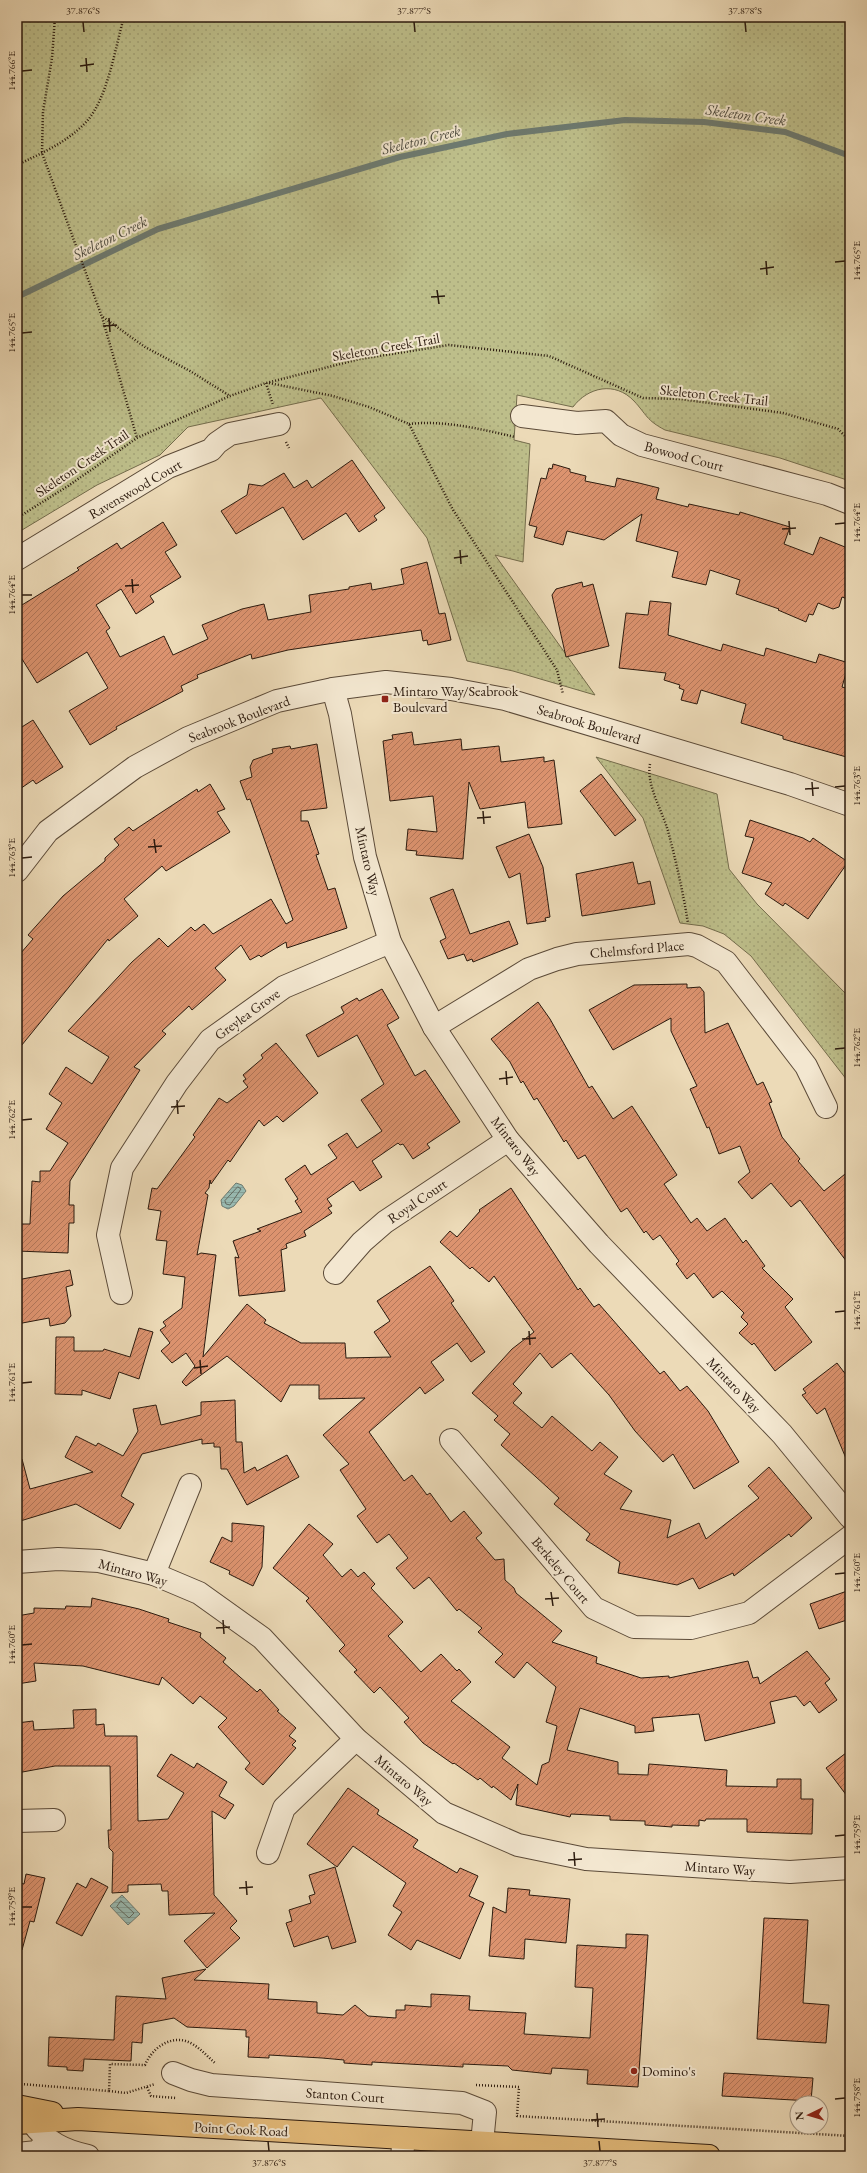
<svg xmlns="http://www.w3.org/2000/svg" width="867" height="2173" viewBox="0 0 867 2173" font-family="'EB Garamond',serif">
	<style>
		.park { fill: url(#park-dots); stroke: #746c4c }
		.water { fill: url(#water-rules); stroke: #6d7a70 }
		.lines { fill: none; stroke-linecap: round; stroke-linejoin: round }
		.shore { stroke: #626a60; stroke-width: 1 }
		.stream { stroke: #6d7a70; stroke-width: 6 }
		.building { fill: url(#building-hatch); stroke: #2b1a0e }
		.minor-casing { stroke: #5b4a38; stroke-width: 24 }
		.major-casing { stroke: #2b1a0e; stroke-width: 24 }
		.path { stroke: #2b1a0e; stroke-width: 2.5; stroke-dasharray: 1 2; stroke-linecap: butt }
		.minor { stroke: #f3e7d0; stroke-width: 22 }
		.major { stroke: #e6bd7c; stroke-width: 22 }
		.ticks { fill: none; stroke: #2b1a0e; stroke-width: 1.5 }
		.poi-dot { fill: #8f2418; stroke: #f3e7d0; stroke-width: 1.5 }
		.labels { text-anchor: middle; stroke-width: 4; stroke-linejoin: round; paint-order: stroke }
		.street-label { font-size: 14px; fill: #2b1a0e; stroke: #f3e7d0 }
		.poi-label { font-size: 14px; fill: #2b1a0e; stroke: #f3e7d0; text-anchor: start }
		.water-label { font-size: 15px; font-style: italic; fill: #4c4a3f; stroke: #f3e7d0 }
		.neatline { fill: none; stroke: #2b1a0e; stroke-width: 1.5 }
		.ticks-label { font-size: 10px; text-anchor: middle; fill: #2b1a0e }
	</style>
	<defs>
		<pattern id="park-dots" width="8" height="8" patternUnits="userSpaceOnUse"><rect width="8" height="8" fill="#bdbe8a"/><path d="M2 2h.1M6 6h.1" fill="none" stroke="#a3a376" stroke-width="1.8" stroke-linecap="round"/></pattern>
		<pattern id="water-rules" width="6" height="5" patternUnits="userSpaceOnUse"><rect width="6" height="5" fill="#99bab1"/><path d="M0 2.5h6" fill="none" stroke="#849f97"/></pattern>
		<pattern id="building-hatch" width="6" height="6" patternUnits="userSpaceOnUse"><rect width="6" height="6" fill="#dc936f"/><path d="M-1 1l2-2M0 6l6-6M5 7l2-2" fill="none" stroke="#b3775a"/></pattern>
	</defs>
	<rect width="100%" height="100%" fill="#ecdab7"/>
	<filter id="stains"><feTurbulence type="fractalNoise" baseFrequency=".005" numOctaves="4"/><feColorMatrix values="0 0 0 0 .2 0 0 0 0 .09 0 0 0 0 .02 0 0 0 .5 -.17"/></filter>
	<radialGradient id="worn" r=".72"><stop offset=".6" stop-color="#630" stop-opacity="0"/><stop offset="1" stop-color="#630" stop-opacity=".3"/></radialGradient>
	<!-- park -->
	<g class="park">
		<path d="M17,17H850V481L780,458L665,430C646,420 647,415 634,401C615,381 588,387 573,407L517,395L514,440L530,444L523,562L495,555L595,695L513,671L467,661L427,538L321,398L188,427L160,455L97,485L17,533Z"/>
		<polygon points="596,757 717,794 729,869 757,904 850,998 850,1084 751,956 724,934 703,926 680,923 643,818"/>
	</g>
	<!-- water -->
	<g class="water">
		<polygon points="236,1183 242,1185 246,1191 234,1206 228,1209 222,1206 221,1200"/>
		<polygon points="122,1895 140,1914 128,1925 110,1906"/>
	</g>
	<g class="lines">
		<!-- shore -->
		<g class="shore">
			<polygon points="238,1187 241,1189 230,1205 226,1204 225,1201"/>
			<polygon points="121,1901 134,1913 129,1918 117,1907"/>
		</g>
		<!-- stream -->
		<polyline class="stream" points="17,297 158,229 400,157 507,134 625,120 704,122 785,132 850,156"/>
	</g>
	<!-- building -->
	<g class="building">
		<polygon points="352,460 385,508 374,516 377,520 359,532 346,513 303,540 283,507 236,534 221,511 247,495 249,484 262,486 284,473 294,488 307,480 312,488"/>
		<polygon points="553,464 570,469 570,472 586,476 585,481 615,487 617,478 639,483 659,488 656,499 688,507 689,504 739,515 740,512 790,527 784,544 813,555 820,537 850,549 850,600 842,597 839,607 833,609 818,603 813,615 809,614 806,622 778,610 779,609 736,594 740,580 710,570 706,585 672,577 678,552 636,541 642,514 604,540 567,531 563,545 534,537 537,527 529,525 541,478 546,479 549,468 552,469"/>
		<polygon points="163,522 177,545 165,552 181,577 150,596 154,602 136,614 121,589 96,605 110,628 106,631 120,657 164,636 173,655 208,639 202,625 242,609 264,604 268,620 311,612 309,595 349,589 349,587 371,583 372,590 404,584 401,569 427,562 439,614 445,613 451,640 428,645 427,640 423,641 421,630 288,650 252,659 251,654 197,675 198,678 181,686 183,691 116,727 117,729 90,745 69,711 108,688 87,652 37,683 17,651 17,608 79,570 77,568 117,543 121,549"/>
		<polygon points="582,582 583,587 593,584 609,646 566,657 552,595 556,589"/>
		<polygon points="650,601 671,603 668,635 721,651 723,644 764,656 766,648 816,663 819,654 849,663 842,687 850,689 850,758 783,739 783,736 741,723 746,704 701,690 697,704 681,700 684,690 679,688 680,685 664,680 666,673 619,668 626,613 648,615"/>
		<polygon points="33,720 63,767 36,784 33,780 17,791 17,730"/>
		<polygon points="412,732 414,745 461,739 462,750 499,746 501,762 544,757 544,762 554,760 562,824 528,828 525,802 480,809 469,782 463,859 416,855 417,851 406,850 408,829 437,832 433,796 390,801 383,741 393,739 392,735"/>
		<polygon points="317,744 327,808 301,811 301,821 308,821 319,854 316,855 328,890 335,888 347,928 287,948 286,942 261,957 259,955 250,960 241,945 215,968 226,980 192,1010 189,1006 162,1031 166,1034 134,1067 140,1070 70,1181 69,1205 74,1205 74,1223 69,1223 68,1253 17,1251 17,1224 30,1224 32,1181 40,1182 40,1171 50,1171 68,1143 46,1129 62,1103 49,1094 66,1067 92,1084 109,1057 68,1031 132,962 159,938 168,947 191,927 195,931 204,924 213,934 271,899 286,924 293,920 250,799 247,800 240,781 252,777 250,767 253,760 273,753 272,749 290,746 291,749"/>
		<polygon points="601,774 636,820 615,836 580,791"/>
		<polygon points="210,784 225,809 217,812 230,832 166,871 162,866 124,899 138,916 109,941 108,939 17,1051 17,966 21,961 20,954 33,939 28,935 63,896 105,861 105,858 119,845 114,839 129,827 133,831 197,789 198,792"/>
		<polygon points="750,820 803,838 810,842 813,838 848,862 808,919 785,903 783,906 765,894 772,883 742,873 754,838 745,836"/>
		<polygon points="529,834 543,867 550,917 545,918 546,921 527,924 520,873 509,878 496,847"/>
		<polygon points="633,862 638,884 650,881 655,904 582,916 576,874"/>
		<polygon points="453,889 470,934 509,921 518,944 473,962 472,959 467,961 464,954 448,959 440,941 446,938 430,898"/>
		<polygon points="687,984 687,988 700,987 704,992 705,1033 728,1023 757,1085 763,1082 772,1102 769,1103 782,1137 800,1159 798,1161 824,1191 850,1170 850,1266 800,1200 791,1207 771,1183 752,1199 738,1182 750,1172 740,1146 719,1154 709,1127 707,1128 690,1089 697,1086 671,1031 671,1018 613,1050 589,1010 634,985"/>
		<polygon points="382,989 399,1018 387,1025 415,1076 425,1070 460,1122 427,1144 430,1148 413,1159 403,1144 400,1145 398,1143 372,1161 382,1177 360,1191 353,1181 327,1199 332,1206 328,1208 332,1213 304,1231 306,1236 286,1244 287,1248 281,1250 285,1291 239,1296 235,1257 239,1258 233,1241 261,1231 257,1229 302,1212 295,1201 298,1199 285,1179 305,1165 311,1175 337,1158 328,1145 347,1133 357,1148 382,1131 361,1100 384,1084 357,1035 318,1057 306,1035 344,1013 341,1007 357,998 359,1001"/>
		<polygon points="538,1002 550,1019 589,1088 592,1086 613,1119 632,1106 677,1175 664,1184 691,1223 697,1218 707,1231 725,1218 743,1243 746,1240 765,1266 762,1268 793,1299 785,1307 812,1342 775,1371 754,1343 752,1345 739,1333 748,1324 741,1317 744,1313 722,1291 713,1298 694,1273 687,1279 676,1264 679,1261 660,1235 653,1240 646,1231 644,1233 627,1208 621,1212 585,1155 578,1159 566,1140 564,1142 537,1098 534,1100 523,1081 521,1083 510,1062 491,1039"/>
		<polygon points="276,1043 318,1093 283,1122 277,1116 264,1126 259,1120 230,1162 228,1160 211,1184 210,1180 209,1188 205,1193 208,1195 197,1255 201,1253 216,1255 203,1357 247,1304 266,1320 264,1323 301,1343 345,1343 346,1358 391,1357 374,1332 390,1321 377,1301 430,1266 454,1301 451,1303 485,1352 471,1362 457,1343 431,1362 444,1380 425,1394 420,1387 369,1432 404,1481 412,1475 427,1495 430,1493 451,1522 464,1511 482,1533 476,1538 495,1560 504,1559 505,1580 514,1588 516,1593 562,1631 552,1642 597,1657 596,1663 641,1678 669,1676 669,1678 748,1661 753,1678 758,1677 760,1684 807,1651 830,1679 825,1683 837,1700 819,1713 810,1701 804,1706 796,1696 770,1702 775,1723 705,1741 699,1714 652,1718 654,1731 635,1733 635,1726 580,1708 567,1750 618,1762 618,1774 648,1775 649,1764 727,1770 726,1786 777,1787 777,1779 801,1779 801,1799 813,1799 812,1834 747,1832 747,1819 706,1819 705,1821 699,1820 699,1826 672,1825 672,1827 645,1825 645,1821 610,1820 610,1816 571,1814 570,1817 516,1805 518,1784 511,1800 493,1786 492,1788 480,1778 478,1780 454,1763 453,1764 423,1743 404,1722 409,1718 380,1687 374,1693 354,1672 357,1670 339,1651 345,1645 306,1601 309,1598 273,1568 309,1524 333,1544 323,1555 342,1577 351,1569 358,1577 364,1572 375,1584 371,1588 403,1622 388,1636 421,1672 441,1654 457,1671 459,1669 471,1682 451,1701 510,1747 502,1758 537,1785 542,1765 549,1762 557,1726 546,1722 556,1687 527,1662 514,1678 495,1662 503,1654 478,1632 482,1628 459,1609 457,1611 429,1577 414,1589 396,1568 408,1558 389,1534 377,1543 357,1516 366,1509 340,1470 349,1464 323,1435 365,1398 319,1399 319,1385 290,1385 281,1402 227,1356 186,1386 182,1382 195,1366 186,1353 172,1363 161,1351 170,1343 160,1330 166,1326 163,1322 182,1308 185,1277 163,1274 167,1241 156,1240 161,1211 148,1209 152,1188 157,1189 195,1137 193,1135 219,1098 227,1103 248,1087 243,1081 246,1079 243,1075 263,1058 261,1055"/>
		<polygon points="511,1188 578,1290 580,1288 594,1307 599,1304 660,1374 664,1371 680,1391 687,1386 708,1411 739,1462 694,1489 673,1454 663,1462 635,1431 609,1395 571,1353 552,1368 540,1353 513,1384 522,1393 513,1403 542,1428 552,1416 592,1451 600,1442 618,1457 604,1474 632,1491 620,1509 671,1520 667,1538 699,1523 706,1539 759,1498 748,1486 769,1467 812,1518 791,1537 789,1534 734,1576 733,1573 699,1589 693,1578 677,1585 618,1573 620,1562 586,1540 590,1534 554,1504 559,1498 501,1445 510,1434 494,1420 498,1416 472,1393 512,1349 534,1332 494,1276 489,1282 472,1267 470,1269 440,1242 450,1231 457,1237 480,1211 479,1210"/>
		<polygon points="70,1270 73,1285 66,1287 71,1316 65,1323 50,1326 49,1318 17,1324 17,1280"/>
		<polygon points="139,1328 153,1332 139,1379 119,1372 110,1399 82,1390 82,1395 55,1394 56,1337 74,1337 74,1351 103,1351 104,1349 130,1357"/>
		<polygon points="837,1363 850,1380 850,1468 825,1408 817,1414 802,1395 806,1393 803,1389"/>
		<polygon points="235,1400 236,1442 242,1442 244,1473 255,1467 257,1471 287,1455 299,1477 247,1505 227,1469 221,1469 220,1447 214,1447 214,1443 202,1444 202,1439 142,1454 121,1496 134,1504 120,1529 76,1504 17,1522 17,1459 22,1459 30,1489 93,1472 65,1457 76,1436 96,1446 98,1443 123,1456 138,1431 133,1409 156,1405 161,1425 201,1415 201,1402"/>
		<polygon points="232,1523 264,1526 262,1567 253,1586 229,1574 230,1571 210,1562 222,1537 232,1542"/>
		<polygon points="850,1590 850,1619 819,1629 810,1604"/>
		<polygon points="92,1598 139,1609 169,1619 168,1622 201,1633 200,1637 226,1658 223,1662 257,1692 260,1689 279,1710 277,1711 296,1728 289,1736 296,1741 292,1745 296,1748 263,1785 245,1769 250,1763 218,1727 227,1718 200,1696 193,1704 162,1677 159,1685 83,1666 34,1663 36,1681 17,1684 17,1616 34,1613 34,1608 65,1609 66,1606 91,1607"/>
		<polygon points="96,1709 96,1725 104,1724 105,1736 137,1736 138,1821 168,1819 184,1793 157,1776 171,1754 194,1768 197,1763 227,1782 219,1796 234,1805 225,1819 212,1811 214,1895 237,1921 230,1928 240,1938 207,1968 184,1941 215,1913 169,1915 168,1891 162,1891 161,1884 128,1885 128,1892 112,1893 113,1852 109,1848 108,1830 111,1830 110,1766 55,1766 17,1773 17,1723 33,1721 34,1730 74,1728 73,1710"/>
		<polygon points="850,1750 850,1800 826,1768"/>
		<polygon points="348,1788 379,1810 377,1814 418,1840 413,1847 457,1873 460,1868 478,1876 469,1896 484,1903 460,1959 417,1940 411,1950 388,1935 402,1912 393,1906 406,1883 353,1846 337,1867 307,1844"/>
		<polygon points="335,1867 356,1942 332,1949 328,1936 294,1947 286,1923 292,1921 289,1910 311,1903 309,1896 315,1894 309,1875"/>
		<polygon points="26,1874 45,1878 34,1922 30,1921 22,1950 17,1949 17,1894 20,1883 24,1884"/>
		<polygon points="91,1878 108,1887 82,1936 56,1923 77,1883 86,1888"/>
		<polygon points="508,1888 530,1890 529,1895 570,1899 566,1943 525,1939 524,1959 489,1956 493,1907 506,1913"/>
		<polygon points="764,1918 808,1920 803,2003 829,2005 826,2043 757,2039"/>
		<polygon points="626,1934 648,1935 638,2087 587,2084 588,2070 552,2068 551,2074 512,2070 508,2066 463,2064 463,2067 372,2062 372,2065 344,2063 344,2060 322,2058 269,2055 269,2058 248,2057 249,2037 246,2037 246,2030 187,2027 174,2018 143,2024 142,2043 132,2042 131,2061 84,2059 83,2071 67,2070 67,2067 48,2066 49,2037 114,2040 116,1996 166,1999 162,1978 206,1969 194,1980 269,1984 268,1999 317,2002 317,2013 343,2015 355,2005 368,2016 396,2018 396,2010 405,2010 405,2005 431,2007 431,1994 470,1996 469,2010 526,2013 524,2034 590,2038 593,1988 575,1987 577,1945 626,1948"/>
		<polygon points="724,2073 813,2078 811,2101 722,2096"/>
	</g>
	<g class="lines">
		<defs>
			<g id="minor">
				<polyline points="522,416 577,423 606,421 621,435 642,445 827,494 850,503"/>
				<polyline points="17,559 168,467 211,450 217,443 230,434 279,424"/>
				<polyline points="333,689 340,714 365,857 390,942 434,1027 508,1140 599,1244 782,1434 850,1517"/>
				<polyline points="17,871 48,831 135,767 188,738 277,701 333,689 386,682 451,689 505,699 790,784 850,805"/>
				<polyline points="434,1027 529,969 557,959 577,954 689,944 697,946 726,962 806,1066 826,1107"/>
				<polyline points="335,1273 362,1242 385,1222 508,1140"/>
				<polyline points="121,1293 108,1235 122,1168 177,1083 210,1040 284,987 390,942"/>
				<polyline points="451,1440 594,1608 634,1627 691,1628 749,1613 850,1537"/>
				<polyline points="17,1562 58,1559 99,1561 154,1574 199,1593 262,1638 356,1739 444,1813 518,1845 586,1859 739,1869 790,1872 850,1868"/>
				<polyline points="154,1574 190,1485"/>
				<polyline points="17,1821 54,1820"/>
				<polyline points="268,1853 284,1808 356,1739"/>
				<polyline points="173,2073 191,2080 211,2085 462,2103 485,2112 482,2143"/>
				<path d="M32,2122C46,2142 64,2151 88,2156"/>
				<polyline points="17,2154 37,2152 48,2140"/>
				<polyline points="402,2156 404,2138"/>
			</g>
			<g id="major">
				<polyline points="17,2106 52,2113"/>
				<polyline points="17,2123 78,2119 709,2156"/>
			</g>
		</defs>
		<!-- minor casing -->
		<use href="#minor" class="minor-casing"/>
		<!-- major casing -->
		<use href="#major" class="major-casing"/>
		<!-- path -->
		<g class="path">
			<polyline points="55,17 52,58 43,112 42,153 102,317 137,438"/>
			<path d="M17,165C42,153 68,142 87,121C108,97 115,48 124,17"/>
			<polyline points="103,317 145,347 190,371 230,396"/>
			<polyline points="266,383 273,405"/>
			<polyline points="269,383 333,396 369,407 409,424 453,510 557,670 563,694"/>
			<path d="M409,424C444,420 481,429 515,437"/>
			<polyline points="286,442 289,448"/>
			<polyline points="17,518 68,486 137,438 230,396 266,383 360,359 449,345 549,356 643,398 680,399 783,413 838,429 850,441"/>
			<path d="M650,764C646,785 662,810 668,831C676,861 683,892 688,923"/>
			<path d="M21,2084L109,2091L110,2064L145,2065C153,2046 175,2032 194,2045C202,2050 209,2058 216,2064"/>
			<polyline points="476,2085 519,2087 517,2116 850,2136"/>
			<polyline points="147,2087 151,2096 176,2098"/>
			<polyline points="109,2091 126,2093 155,2084"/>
		</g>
		<!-- minor -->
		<use href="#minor" class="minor"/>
		<!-- major -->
		<use href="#major" class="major"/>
	</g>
	<!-- ticks -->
	<path class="ticks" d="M83,22L84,32M414,22L415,32M745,22L746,32M86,58L87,72M80,66L94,64M22,71L32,70M766,261L767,275M835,262L845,261M760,269L774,267M437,290L439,304M431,297L445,296M109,318L110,332M103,326L117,325M22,333L32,332M789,521L790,535M835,524L845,523M782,529L796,528M460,550L461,564M454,558L468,556M132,579L133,593M125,586L139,585M22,595H32M812,782L813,796M835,787L845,786M805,789L819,788M483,811L484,824M477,818L491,817M154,839L156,853M148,847L162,846M22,858L32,857M835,1049L845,1048M506,1071L507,1085M499,1079L513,1077M177,1100L178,1114M171,1107L185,1106M22,1120L32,1119M835,1312L845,1311M529,1331L530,1345M522,1339L536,1338M200,1360L201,1374M194,1368L208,1366M22,1383L32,1382M835,1574L845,1573M551,1592L553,1606M545,1599L559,1598M223,1620L224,1634M216,1628L230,1627M22,1645L32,1644M835,1836L845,1835M574,1852L575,1866M568,1860L582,1859M246,1881L247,1895M239,1888L253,1887M22,1907H32M835,2099L845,2098M597,2113L598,2127M591,2120L605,2119M268,2141L269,2151M599,2141L600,2151"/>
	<!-- markers -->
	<g class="poi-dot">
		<rect x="381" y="695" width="8" height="8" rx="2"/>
		<circle cx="634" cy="2071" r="4"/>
	</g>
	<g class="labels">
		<!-- street labels -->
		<g class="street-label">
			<text transform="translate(386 347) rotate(-10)" y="5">Skeleton Creek Trail</text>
			<text transform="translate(714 395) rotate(6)" y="5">Skeleton Creek Trail</text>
			<text transform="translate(684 456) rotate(15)" y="5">Bowood Court</text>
			<text transform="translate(82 463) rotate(-34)" y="5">Skeleton Creek Trail</text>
			<text transform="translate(135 489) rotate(-30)" y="5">Ravenswood Court</text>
			<text transform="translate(239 719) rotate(-21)" y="5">Seabrook Boulevard</text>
			<text transform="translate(589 724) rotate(17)" y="5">Seabrook Boulevard</text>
			<text transform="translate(368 861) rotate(77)" y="5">Mintaro Way</text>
			<text transform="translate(637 949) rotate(-5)" y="5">Chelmsford Place</text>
			<text transform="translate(247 1014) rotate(-36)" y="5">Greylea Grove</text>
			<text transform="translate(516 1146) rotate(52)" y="5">Mintaro Way</text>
			<text transform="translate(417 1201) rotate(-34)" y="5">Royal Court</text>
			<text transform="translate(734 1385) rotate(46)" y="5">Mintaro Way</text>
			<text transform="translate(561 1570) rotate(50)" y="5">Berkeley Court</text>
			<text transform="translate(133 1572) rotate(15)" y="5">Mintaro Way</text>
			<text transform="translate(404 1780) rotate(40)" y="5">Mintaro Way</text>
			<text transform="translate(720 1868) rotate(4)" y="5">Mintaro Way</text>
			<text transform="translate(345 2095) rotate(4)" y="5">Stanton Court</text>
			<text transform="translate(241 2129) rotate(3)" y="5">Point Cook Road</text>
		</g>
		<!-- poi labels -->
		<g class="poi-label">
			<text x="393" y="696">Mintaro Way/Seabrook<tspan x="393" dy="16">Boulevard</tspan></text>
			<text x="642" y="2076">Domino's</text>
		</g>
		<!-- water labels -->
		<g class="water-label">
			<text transform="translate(746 115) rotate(8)" y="5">Skeleton Creek</text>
			<text transform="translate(421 140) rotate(-14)" y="5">Skeleton Creek</text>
			<text transform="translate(110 238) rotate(-26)" y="5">Skeleton Creek</text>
		</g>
	</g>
	<!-- margin -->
	<rect width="867" height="2173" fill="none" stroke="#ecdab7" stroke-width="44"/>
	<!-- north arrow -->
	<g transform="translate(809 2115) rotate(265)"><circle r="19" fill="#f3e7d0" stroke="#a39582"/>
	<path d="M0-3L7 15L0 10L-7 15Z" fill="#8f2418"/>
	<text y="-6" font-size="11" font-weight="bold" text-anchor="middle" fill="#2b1a0e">N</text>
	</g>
	<rect x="22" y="22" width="823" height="2129" class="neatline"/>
	<g class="ticks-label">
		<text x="83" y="14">37.876°S</text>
		<text x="414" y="14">37.877°S</text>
		<text x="745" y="14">37.878°S</text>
		<text transform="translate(11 71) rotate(-90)" y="4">144.766°E</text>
		<text transform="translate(856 261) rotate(-90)" y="4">144.765°E</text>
		<text transform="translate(11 333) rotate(-90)" y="4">144.765°E</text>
		<text transform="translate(856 523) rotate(-90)" y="4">144.764°E</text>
		<text transform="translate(11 595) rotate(-90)" y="4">144.764°E</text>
		<text transform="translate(856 786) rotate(-90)" y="4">144.763°E</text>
		<text transform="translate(11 858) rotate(-90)" y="4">144.763°E</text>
		<text transform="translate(856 1048) rotate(-90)" y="4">144.762°E</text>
		<text transform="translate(11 1120) rotate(-90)" y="4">144.762°E</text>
		<text transform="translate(856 1311) rotate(-90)" y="4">144.761°E</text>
		<text transform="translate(11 1383) rotate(-90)" y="4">144.761°E</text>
		<text transform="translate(856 1573) rotate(-90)" y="4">144.760°E</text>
		<text transform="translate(11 1645) rotate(-90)" y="4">144.760°E</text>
		<text transform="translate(856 1835) rotate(-90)" y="4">144.759°E</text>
		<text transform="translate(11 1907) rotate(-90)" y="4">144.759°E</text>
		<text transform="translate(856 2098) rotate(-90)" y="4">144.758°E</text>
		<text x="269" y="2166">37.876°S</text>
		<text x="600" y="2166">37.877°S</text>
	</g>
	<rect width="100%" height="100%" filter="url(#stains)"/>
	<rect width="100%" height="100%" fill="url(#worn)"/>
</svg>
